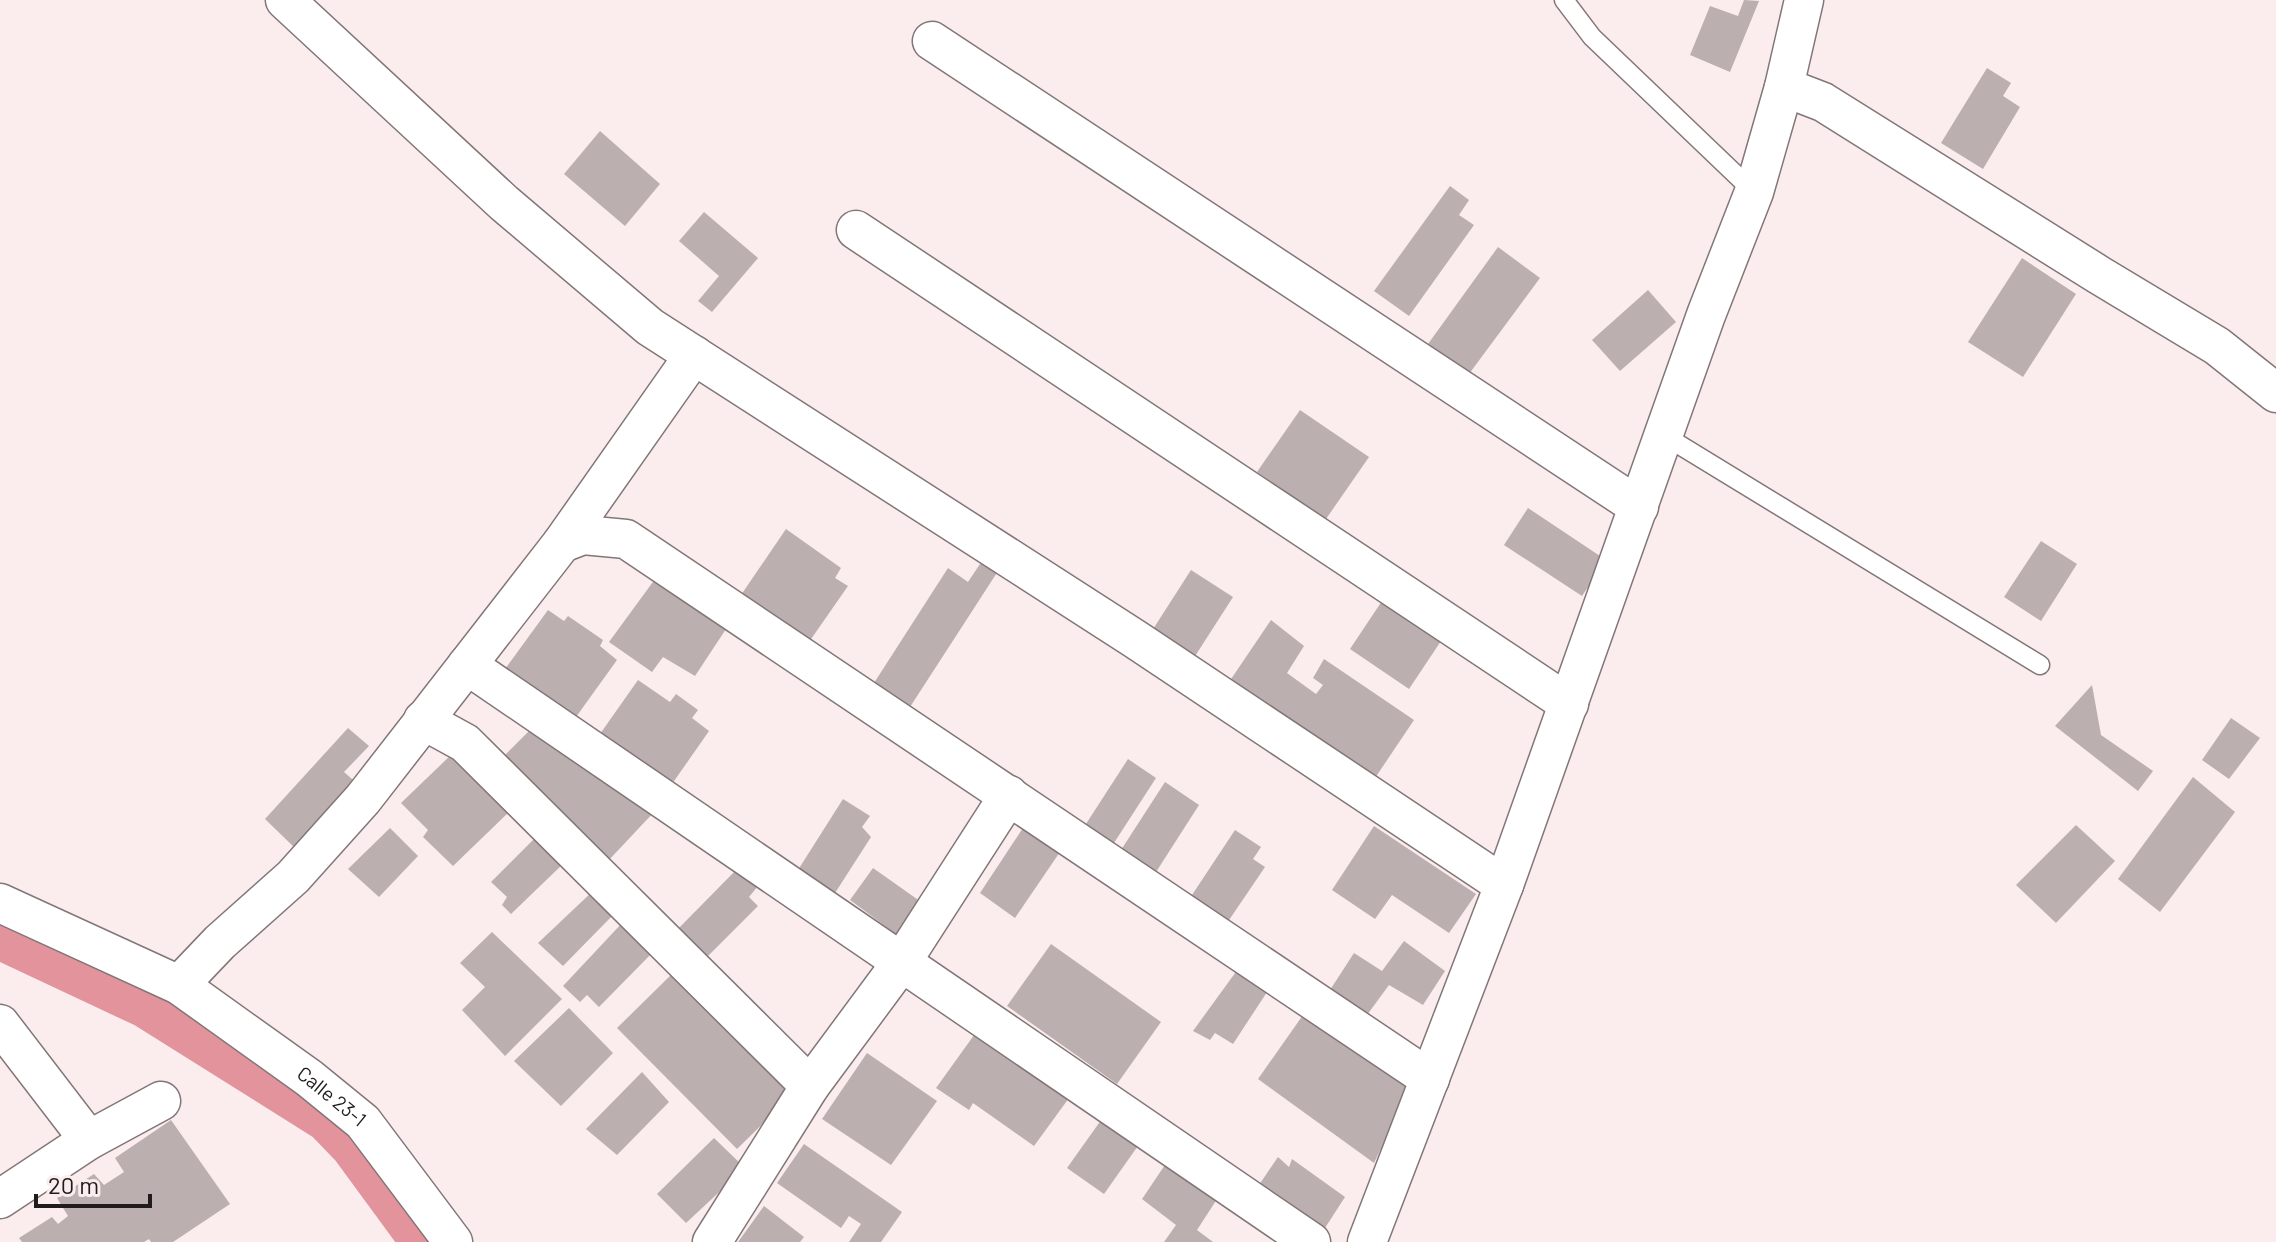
<svg xmlns="http://www.w3.org/2000/svg" width="2276" height="1242" viewBox="0 0 2276 1242" font-family="Barlow,sans-serif">
	<style>
		.lines { fill: none; stroke-linecap: round; stroke-linejoin: round }
		.canal { stroke: #e2939c; stroke-width: 40 }
		.building { fill: #bcafb0 }
		.service-casing { stroke: #827677; stroke-width: 21 }
		.minor-casing { stroke: #827677; stroke-width: 41 }
		.service { stroke: #fff; stroke-width: 18 }
		.minor { stroke: #fff; stroke-width: 38 }
		.labels { text-anchor: middle; stroke-width: 6; stroke-linejoin: round; paint-order: stroke }
		.street-label { font-size: 20px; fill: #201b1c; stroke: #fbedee }
	</style>
	<rect width="100%" height="100%" fill="#fbedee"/>
	<g class="lines">
		<!-- canal -->
		<polyline class="canal" points="0,940 145,1008 325,1121 351,1148 420,1242"/>
	</g>
	<!-- building -->
	<g class="building">
		<polygon points="1744,0 1759,1 1730,72 1690,55 1710,6 1738,16"/>
		<polygon points="1987,68 2011,83 2003,96 2020,107 1983,169 1941,143"/>
		<polygon points="600,131 660,184 625,226 564,174"/>
		<polygon points="1450,186 1469,200 1459,215 1474,225 1409,316 1374,291"/>
		<polygon points="704,212 758,258 712,312 698,301 719,276 679,241"/>
		<polygon points="1498,247 1540,278 1469,374 1428,344"/>
		<polygon points="2022,258 2076,294 2023,377 1968,342"/>
		<polygon points="1648,290 1676,322 1620,371 1592,340"/>
		<polygon points="1300,410 1369,457 1326,519 1257,472"/>
		<polygon points="1528,508 1606,560 1582,596 1504,545"/>
		<polygon points="786,529 841,568 835,578 848,586 809,642 741,595"/>
		<polygon points="2041,541 2077,564 2041,621 2004,597"/>
		<polygon points="984,558 1000,568 910,707 874,683 948,568 968,582"/>
		<polygon points="1191,570 1233,597 1190,664 1148,637"/>
		<polygon points="658,575 730,623 695,676 663,657 652,672 609,642"/>
		<polygon points="1382,601 1441,641 1409,689 1350,649"/>
		<polygon points="548,610 564,621 568,616 603,640 600,646 617,660 576,717 505,669"/>
		<polygon points="1271,620 1304,646 1287,673 1316,694 1323,685 1313,678 1324,659 1414,720 1371,784 1225,688"/>
		<polygon points="638,680 670,702 676,694 698,710 692,718 709,731 672,784 600,734"/>
		<polygon points="2092,685 2101,735 2153,771 2138,791 2055,726"/>
		<polygon points="2231,718 2260,738 2229,779 2202,760"/>
		<polygon points="535,725 655,811 608,861 502,758"/>
		<polygon points="348,728 369,746 344,772 360,786 298,851 265,819"/>
		<polygon points="453,753 512,809 453,866 423,837 428,830 401,803"/>
		<polygon points="1128,759 1156,778 1112,846 1084,827"/>
		<polygon points="2193,777 2235,812 2160,912 2118,879"/>
		<polygon points="1165,782 1199,805 1156,872 1121,850"/>
		<polygon points="843,799 870,816 862,827 871,837 835,893 798,870"/>
		<polygon points="1025,825 1062,849 1015,918 980,893"/>
		<polygon points="2076,825 2115,861 2056,923 2016,885"/>
		<polygon points="1374,826 1476,894 1449,933 1392,895 1375,919 1332,890"/>
		<polygon points="390,828 418,856 379,897 348,869"/>
		<polygon points="1235,830 1261,847 1253,859 1265,867 1225,926 1188,901"/>
		<polygon points="538,835 564,863 511,914 502,905 507,897 491,882"/>
		<polygon points="739,867 758,886 749,897 758,906 706,958 677,930"/>
		<polygon points="873,868 924,904 900,937 850,900"/>
		<polygon points="593,891 615,913 563,966 538,943"/>
		<polygon points="624,921 654,951 599,1007 587,995 580,1002 563,986"/>
		<polygon points="492,932 562,999 505,1056 462,1010 485,987 460,963"/>
		<polygon points="1404,941 1445,971 1423,1005 1389,985 1367,1015 1330,990 1354,953 1382,971"/>
		<polygon points="1051,944 1161,1022 1117,1084 1007,1006"/>
		<polygon points="1238,969 1269,989 1233,1044 1215,1033 1210,1040 1193,1031"/>
		<polygon points="674,972 794,1093 737,1149 617,1028"/>
		<polygon points="569,1008 613,1053 561,1106 514,1061"/>
		<polygon points="1303,1015 1410,1089 1374,1163 1258,1079"/>
		<polygon points="977,1031 1069,1098 1034,1146 973,1103 969,1110 936,1088"/>
		<polygon points="867,1053 937,1101 891,1165 822,1119"/>
		<polygon points="642,1072 669,1102 617,1155 586,1129"/>
		<polygon points="1104,1116 1140,1143 1104,1194 1067,1168"/>
		<polygon points="171,1120 230,1204 173,1242 151,1242 149,1239 144,1242 22,1242 19,1238 52,1217 58,1224 68,1216 57,1198 94,1174 104,1185 124,1172 115,1158"/>
		<polygon points="714,1138 745,1168 686,1223 657,1194"/>
		<polygon points="804,1144 902,1212 881,1242 849,1242 861,1224 849,1216 841,1228 777,1183"/>
		<polygon points="1278,1157 1289,1167 1292,1159 1345,1197 1325,1228 1259,1185"/>
		<polygon points="1169,1159 1219,1196 1197,1230 1213,1242 1164,1242 1176,1225 1142,1199"/>
		<polygon points="764,1206 804,1237 800,1242 738,1242"/>
	</g>
	<g class="lines">
		<defs>
			<g id="service">
				<polyline points="1564,0 1592,37 1754,192"/>
				<polyline points="1665,436 2040,665"/>
			</g>
			<g id="minor">
				<polyline points="285,0 504,203 650,327 1135,639 1504,885"/>
				<polyline points="932,41 1639,507"/>
				<polyline points="1784,87 1823,102 2099,275 2217,346 2276,393"/>
				<polyline points="856,230 1569,704"/>
				<polyline points="562,543 583,535 626,539 1430,1079"/>
				<polyline points="467,665 1311,1242"/>
				<polyline points="423,720 465,743 810,1086"/>
				<path id="s1" d="M0,903L179,985L309,1078L363,1122L453,1242"/>
				<polyline points="179,985 220,942 293,877 363,799 562,543 694,355"/>
				<polyline points="0,1024 89,1140"/>
				<polyline points="0,1199 89,1140 161,1101"/>
				<polyline points="712,1242 810,1086 901,963 1009,795"/>
				<polyline points="1367,1242 1504,885 1706,315 1754,192 1784,87 1804,0"/>
			</g>
		</defs>
		<!-- service casing -->
		<use href="#service" class="service-casing"/>
		<!-- minor casing -->
		<use href="#minor" class="minor-casing"/>
		<!-- service -->
		<use href="#service" class="service"/>
		<!-- minor -->
		<use href="#minor" class="minor"/>
	</g>
	<g class="labels">
		<!-- street labels -->
		<g class="street-label">
			<text dy="7" stroke="none"><textPath href="#s1" startOffset="386">Calle 23-1</textPath></text>
		</g>
	</g>
	<!-- scale -->
	<path d="M36 1194v12h114v-12" fill="none" stroke="#201b1c" stroke-width="4"/>
	<text x="48" y="1194" font-size="24" fill="#201b1c" stroke="#fbedee" stroke-width="6" paint-order="stroke">20 m</text>
</svg>
